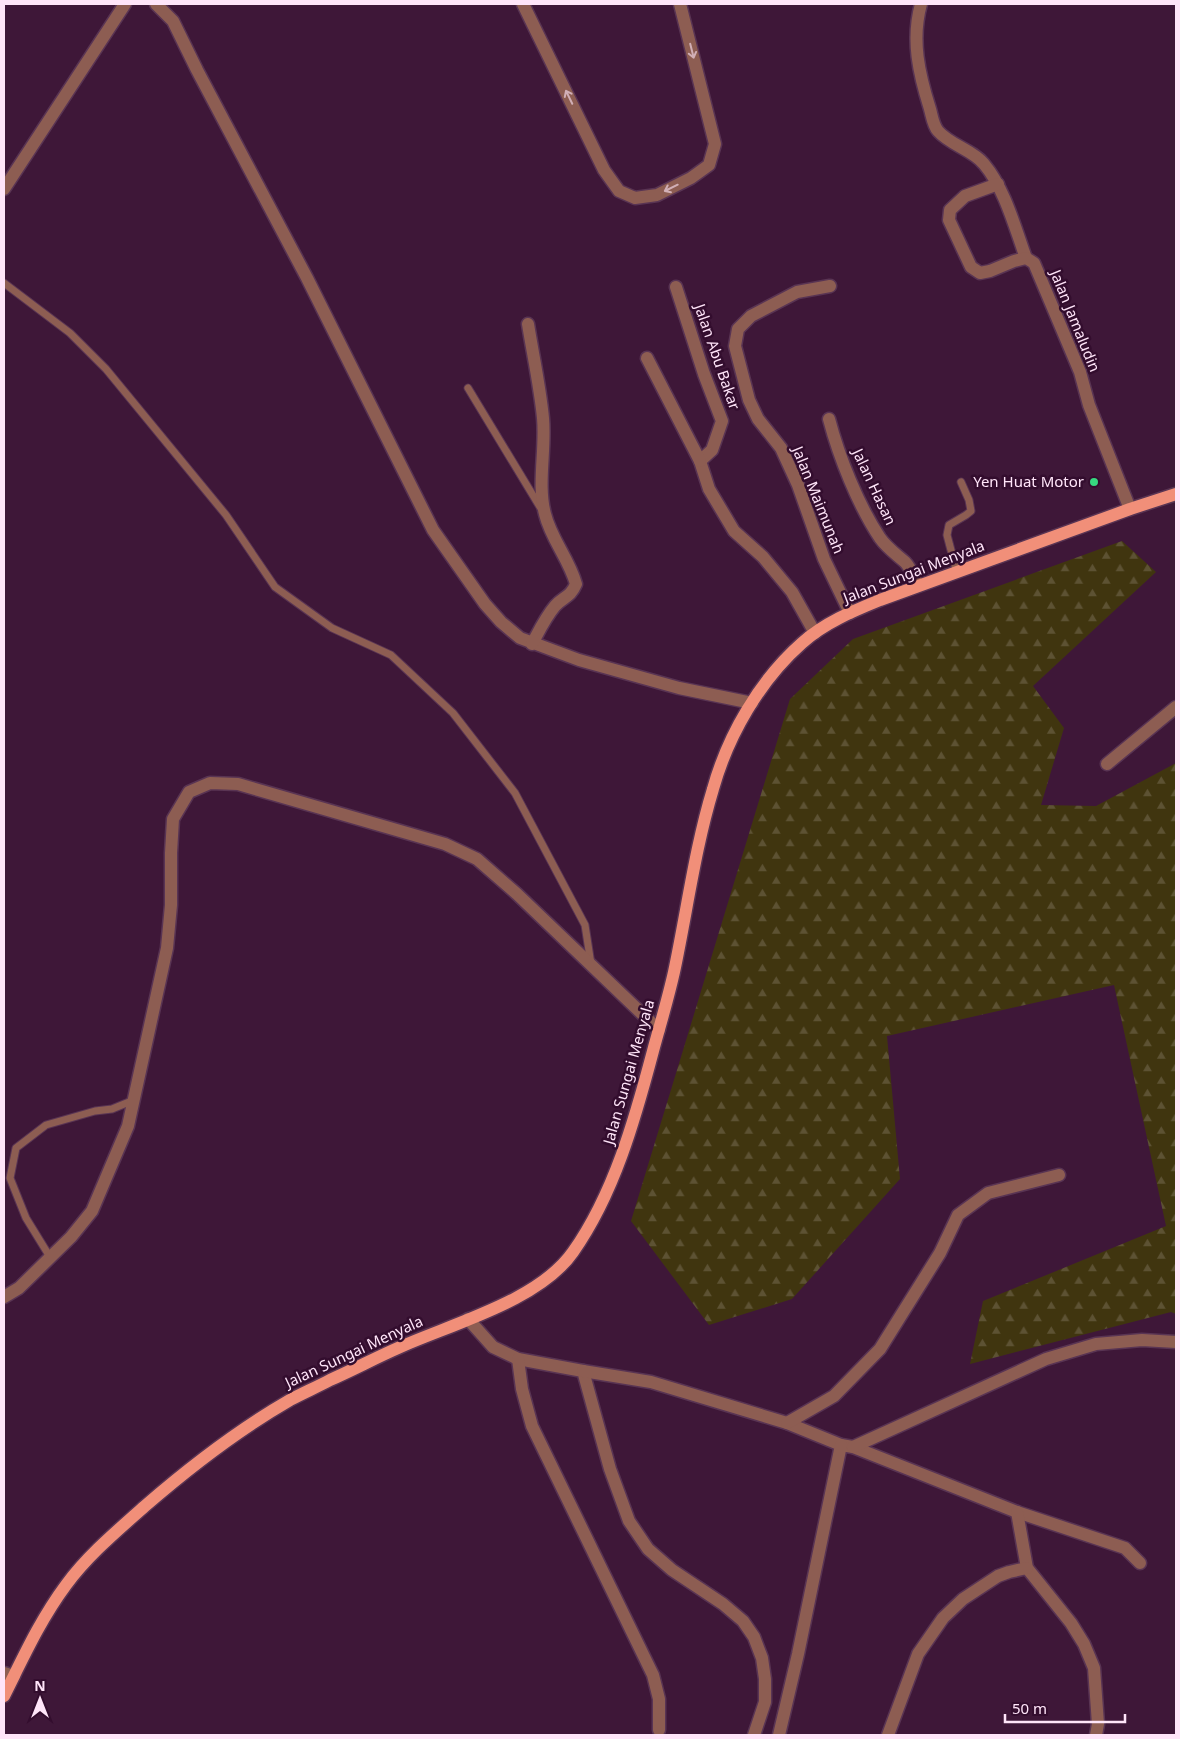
<svg xmlns="http://www.w3.org/2000/svg" width="1180" height="1739" viewBox="0 0 1180 1739" font-family="'Noto Sans',sans-serif">
	<style>
		.forest { fill: url(#forest-firs) }
		.lines { fill: none; stroke-linecap: round; stroke-linejoin: round }
		.service-casing { stroke: #593453; stroke-width: 9 }
		.minor-casing { stroke: #593453; stroke-width: 15 }
		.primary-casing { stroke: #593453; stroke-width: 15 }
		.service { stroke: #8d5d52; stroke-width: 7 }
		.minor { stroke: #8d5d52; stroke-width: 12 }
		.primary { stroke: #f18f79; stroke-width: 12 }
		.oneway { stroke: #d1afb6 }
		.poi-dot { fill: #37d880; stroke: #330d2e; stroke-width: 2 }
		.labels { text-anchor: middle; stroke-width: 5; stroke-linejoin: round; paint-order: stroke }
		.street-label { font-size: 15px; fill: #ffe5f9; stroke: #330d2e }
		.poi-label { font-size: 15px; fill: #ffe5f9; stroke: #330d2e; text-anchor: end }
	</style>
	<defs>
		<pattern id="forest-firs" width="22" height="20" patternUnits="userSpaceOnUse" patternTransform="scale(1.25)"><rect width="22" height="20" fill="#40350f"/><path d="M5 1l3.5 6h-7zM16 11l3.5 6h-7z" fill="#5d5233"/></pattern>
	</defs>
	<rect width="100%" height="100%" fill="#3e1738"/>
	<!-- forest -->
	<polygon class="forest" points="1122,541 1156,572 1033,686 1064,728 1041,805 1096,806 1176,763 1176,1314 1171,1312 970,1364 983,1301 1166,1226 1114,985 887,1036 900,1179 792,1299 709,1325 631,1221 790,699 853,639"/>
	<g class="lines">
		<defs>
			<g id="service">
				<polyline points="4,283 70,333 106,369 226,515 275,587 332,628 391,655 453,713 515,793 585,925 591,964"/>
				<polyline points="468,388 540,507"/>
				<polyline points="957,573 947,535 949,525 966,515 971,511 969,500 961,482"/>
				<polyline points="50,1257 26,1218 10,1178 16,1148 46,1125 95,1111 112,1109 134,1100"/>
			</g>
			<g id="minor">
				<polyline points="156,4 173,21 197,70 307,278 433,530 485,604 501,622 520,638 579,660 679,688 752,703"/>
				<polyline points="523,4 604,170 619,191 635,198 657,195 691,178 709,165 715,144 680,4"/>
				<path d="M921,4C911,40 919,74 930,109C932,116 933,125 938,131C950,145 973,150 984,164C1005,189 1015,228 1026,258"/>
				<polyline points="998,184 965,196 950,210 949,220 971,267 980,273 990,271 1014,261 1026,258 1034,263 1080,372 1089,405 1130,509"/>
				<polyline points="4,189 125,4"/>
				<polyline points="830,286 797,292 751,316 738,329 735,346 749,400 758,419 781,448 798,485 824,559 850,613"/>
				<polyline points="676,287 704,374 722,421 712,450 700,461 709,489 734,531 763,557 792,592 815,633"/>
				<path d="M528,324C533,355 540,387 543,418C546,450 537,484 545,514C551,539 569,559 576,584C570,598 564,596 555,606C545,618 539,631 532,644"/>
				<polyline points="647,358 700,461"/>
				<path d="M829,419C839,457 858,505 880,538C887,548 896,554 905,562C911,568 914,578 918,585"/>
				<polyline points="1107,764 1176,707"/>
				<polyline points="4,1297 19,1288 71,1237 92,1211 128,1126 167,948 171,905 171,853 173,819 189,792 210,783 238,784 445,844 477,859 517,894 659,1030"/>
				<polyline points="468,1319 493,1347 518,1359 583,1371 610,1469 629,1521 648,1549 672,1570 723,1604 743,1621 754,1637 762,1658 765,1679 765,1702 754,1735"/>
				<polyline points="518,1359 522,1389 532,1426 653,1675 659,1699 659,1730"/>
				<polyline points="583,1371 651,1382 787,1423 841,1445 853,1447 1017,1512 1125,1548 1140,1563"/>
				<polyline points="787,1423 834,1396 880,1349 940,1253 958,1215 988,1193 1059,1175"/>
				<polyline points="853,1447 1046,1359 1096,1344 1142,1340 1176,1342"/>
				<polyline points="1017,1512 1027,1568 1071,1623 1084,1644 1094,1668 1098,1724 1096,1735"/>
				<polyline points="4,1673 14,1676"/>
				<polyline points="779,1735 798,1654 841,1445"/>
				<polyline points="888,1735 918,1654 943,1618 963,1599 998,1576 1009,1572 1027,1568"/>
			</g>
			<path id="primary" d="M4,1696C23,1658 40,1620 66,1585C88,1555 117,1531 145,1506C190,1467 238,1430 290,1400C303,1393 317,1387 330,1380C353,1370 375,1358 398,1348C451,1324 539,1301 573,1252C614,1194 635,1119 653,1051C660,1025 668,999 674,972C687,911 695,848 713,789C728,735 760,680 802,643C824,623 853,611 880,600L1130,509L1176,494"/>
		</defs>
		<!-- service casing -->
		<use href="#service" class="service-casing"/>
		<!-- minor casing -->
		<use href="#minor" class="minor-casing"/>
		<!-- primary casing -->
		<use href="#primary" class="primary-casing"/>
		<!-- service -->
		<use href="#service" class="service"/>
		<!-- minor -->
		<use href="#minor" class="minor"/>
		<!-- primary -->
		<use href="#primary" class="primary"/>
	</g>
	<!-- one-way arrows -->
	<defs><path id="oneway-shaft" d="M-6 0H5M1.5-3L5.5 0L1.5 3" fill="none" stroke-width="1.6" stroke-linecap="round" stroke-linejoin="round" transform="scale(1.25)"/></defs>
	<g class="oneway">
		<use href="#oneway-shaft" transform="translate(692 51) rotate(76)"/>
		<use href="#oneway-shaft" transform="translate(569 97) rotate(-116)"/>
		<use href="#oneway-shaft" transform="translate(671 188) rotate(154)"/>
	</g>
	<!-- markers -->
	<circle class="poi-dot" cx="1094" cy="482" r="5"/>
	<g class="labels">
		<!-- street labels -->
		<g class="street-label">
			<text transform="translate(1075 321) rotate(68)" y="5">Jalan Jamaludin</text>
			<text transform="translate(717 357) rotate(71)" y="5">Jalan Abu Bakar</text>
			<text transform="translate(874 487) rotate(65)" y="5">Jalan Hasan</text>
			<text transform="translate(818 500) rotate(68)" y="5">Jalan Maimunah</text>
			<text transform="translate(914 572) rotate(-21)" y="5">Jalan Sungai Menyala</text>
			<text transform="translate(629 1072) rotate(-74)" y="5">Jalan Sungai Menyala</text>
			<text transform="translate(354 1352) rotate(-25)" y="5">Jalan Sungai Menyala</text>
		</g>
		<!-- poi labels -->
		<g class="poi-label">
			<text x="1084" y="487">Yen Huat Motor</text>
		</g>
	</g>
	<!-- border -->
	<rect width="1180" height="1739" fill="none" stroke="#ffe5f9" stroke-width="10"/>
	<!-- north arrow -->
	<g transform="translate(40 1699)" stroke="#330d2e" stroke-width="4" paint-order="stroke">
	<path d="M0-4L9 19L0 12L-9 19Z" fill="#ffe5f9"/>
	<text y="-8" font-size="14" font-weight="bold" text-anchor="middle" fill="#ffe5f9">N</text>
	</g>
	<!-- scale -->
	<path d="M1005 1714v8h120v-8" fill="none" stroke="#ffe5f9" stroke-width="2.5"/>
	<text x="1012" y="1714" font-size="15" fill="#ffe5f9" stroke="#330d2e" stroke-width="4" paint-order="stroke">50 m</text>
</svg>
